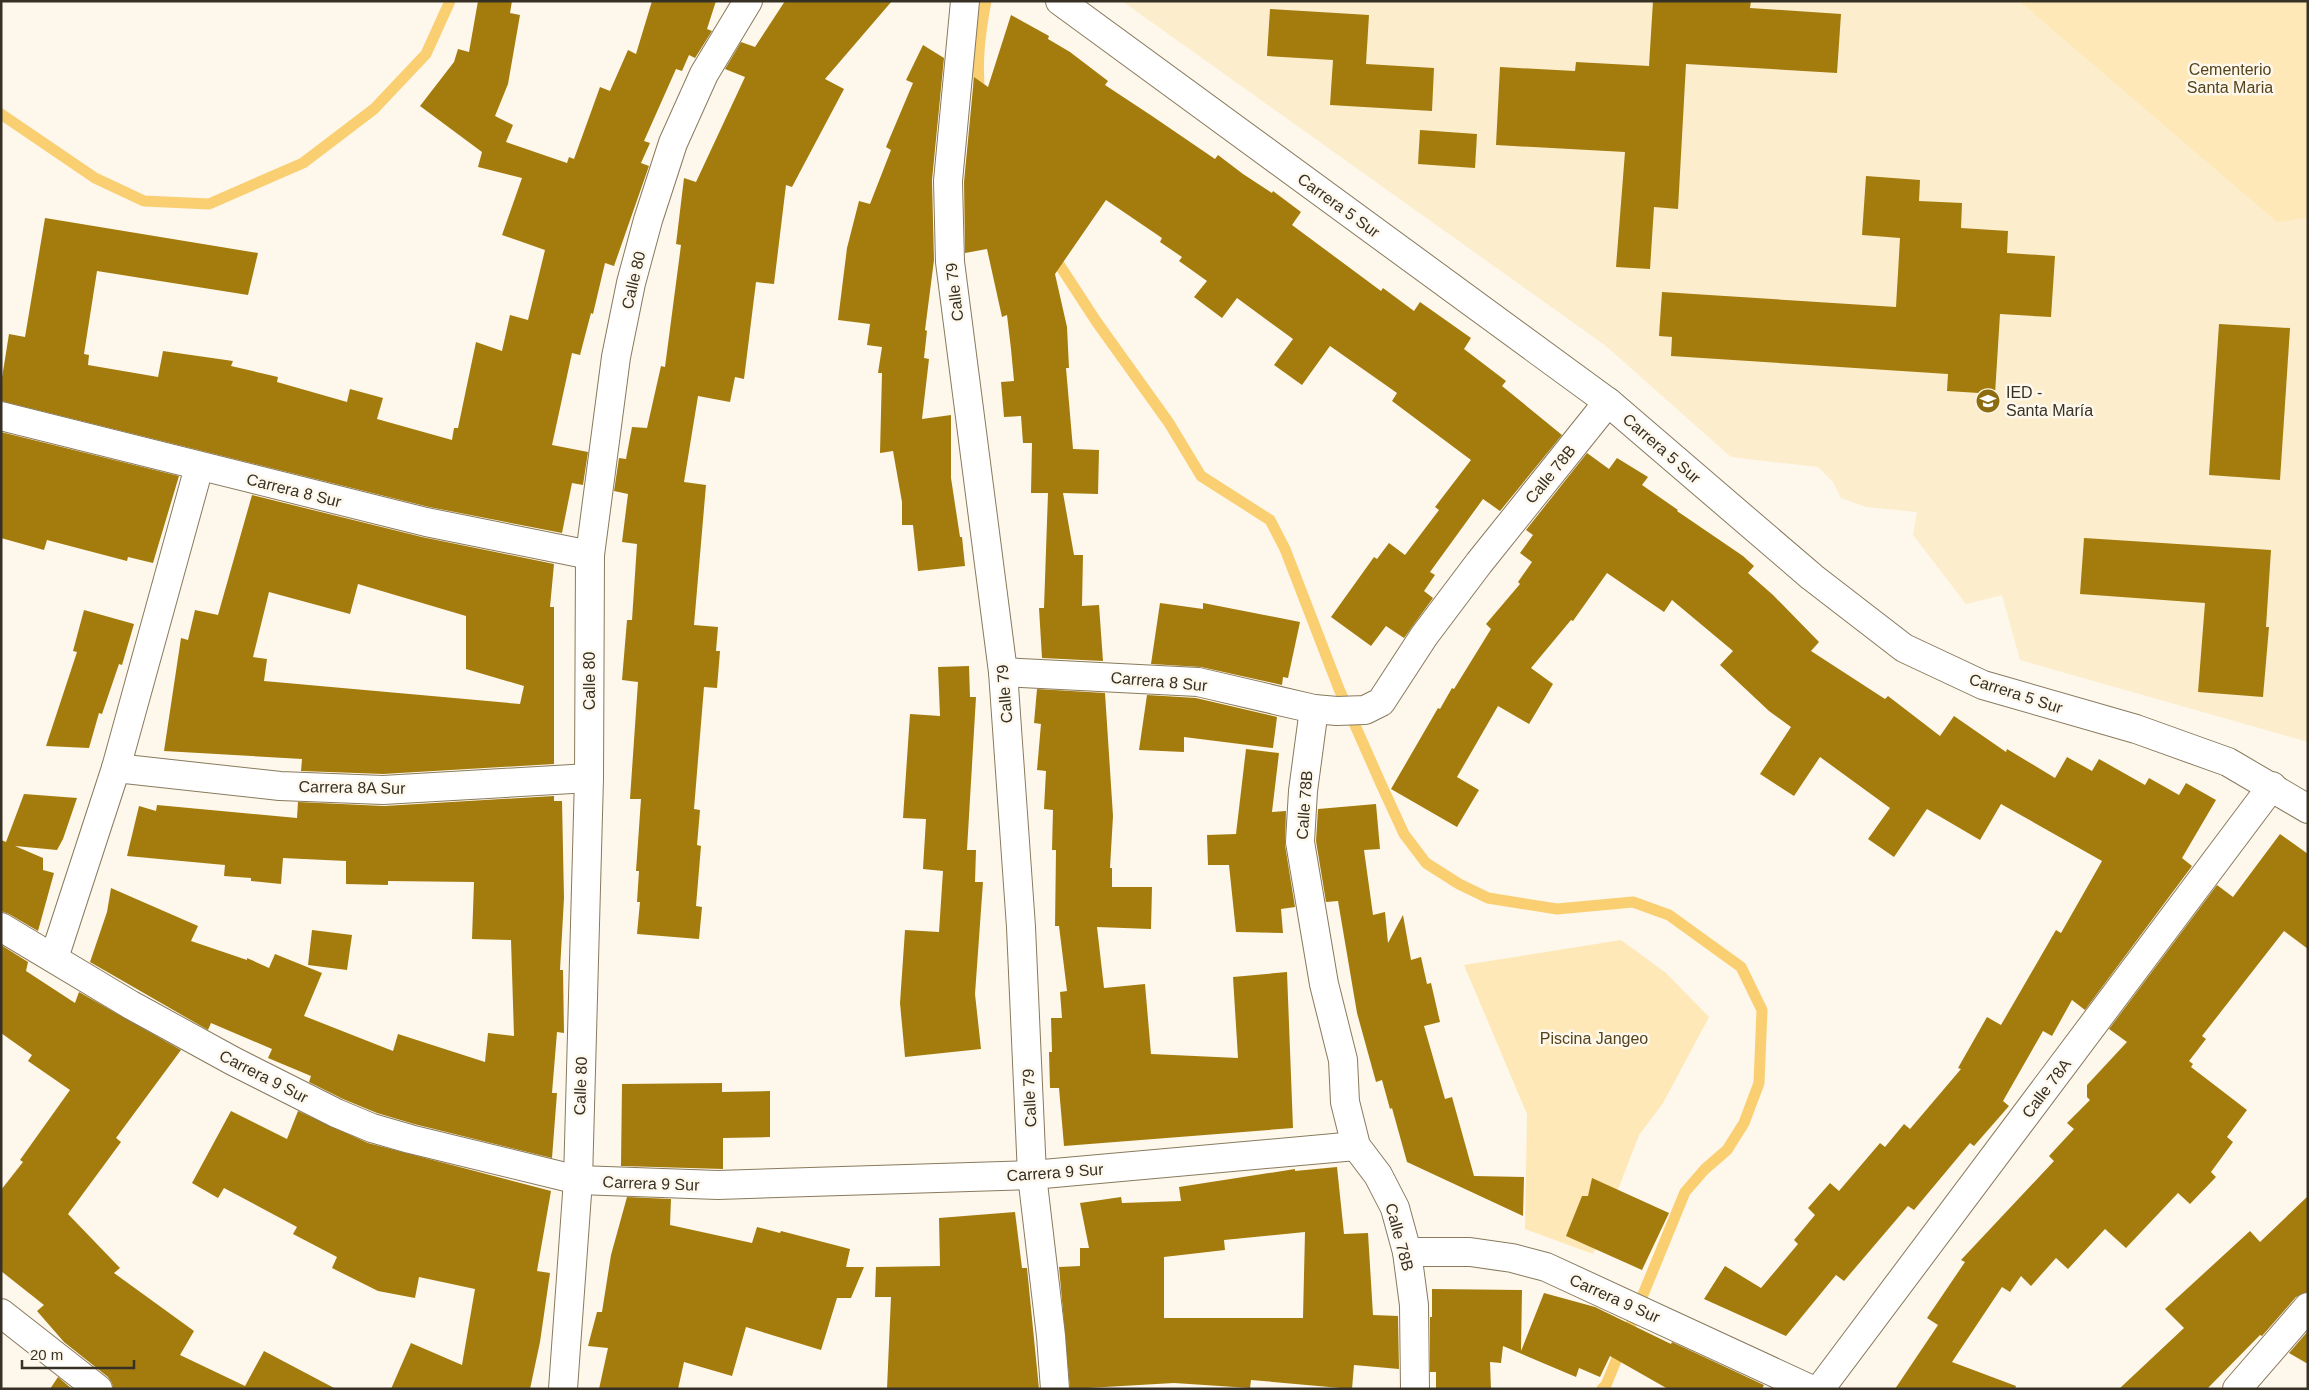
<svg xmlns="http://www.w3.org/2000/svg" width="2309" height="1390" viewBox="0 0 2309 1390" font-family="Helvetica,sans-serif">
	<style>
		.built { fill: #fcedcd }
		.green { fill: #fee8b8 }
		.lines { fill: none; stroke-linecap: round; stroke-linejoin: round }
		.stream { stroke: #f9cf72; stroke-width: 11 }
		.building { fill: #a47c0e; fill-rule: evenodd }
		.street-casing { stroke: #887a5d; stroke-width: 30 }
		.street { stroke: #fff; stroke-width: 28 }
		.labels { text-anchor: middle; stroke-width: 5; stroke-linejoin: round; paint-order: stroke }
		.park-label { font-size: 16px; fill: #54431b; stroke: #fef7eb }
		.street-label { font-size: 16px; fill: #373125; stroke: #fef7eb }
		.poi-label { font-size: 16px; fill: #373125; stroke: #fef7eb; text-anchor: start }
	</style>
	<rect width="100%" height="100%" fill="#fef7eb"/>
	<!-- built -->
	<polygon class="built" points="1122,1 2019,1 2277,221 2308,218 2308,742 2020,660 2002,595 1966,604 1913,535 1917,512 1866,507 1841,498 1833,482 1818,467 1731,457 1606,346"/>
	<!-- green -->
	<g class="green">
		<polygon points="2019,1 2308,1 2308,218 2277,222"/>
		<polygon points="1621,940 1666,973 1709,1017 1663,1103 1639,1135 1593,1254 1525,1229 1527,1114 1464,965"/>
	</g>
	<g class="lines">
		<!-- stream -->
		<g class="stream">
			<path d="M980,95C976,63 980,33 986,1"/>
			<polyline points="1,114 95,178 144,201 209,204 303,163 374,109 426,54 450,1"/>
			<polyline points="1053,255 1096,321 1169,423 1201,476 1270,520 1285,549 1339,689 1381,784 1404,834 1426,863 1459,884 1488,898 1557,909 1633,902 1669,915 1741,967 1762,1010 1759,1083 1744,1123 1727,1150 1705,1169 1685,1192 1606,1385 1602,1389"/>
		</g>
	</g>
	<!-- building -->
	<g class="building">
		<polygon points="478,1 512,1 510,13 520,15 508,84 495,116 513,125 506,142 567,163 569,157 574,159 600,87 610,91 628,50 636,54 652,1 716,1 707,29 712,31 695,58 689,55 682,71 676,69 644,141 650,143 641,163 649,166 614,266 605,263 593,314 591,313 580,355 572,353 552,445 588,452 583,485 572,483 562,533 429,507 1,401 1,384 9,334 25,337 45,218 258,253 248,295 97,271 84,354 89,355 88,365 158,377 163,351 233,361 231,366 278,377 277,382 347,402 350,389 383,398 377,419 452,440 454,428 458,428 476,342 502,351 510,315 528,320 545,250 502,235 522,178 478,167 482,152 420,106 454,62 458,49 469,52"/>
		<polygon points="785,1 892,1 825,79 844,89 792,187 786,185 774,284 756,282 744,379 735,377 730,402 698,396 684,482 706,485 694,625 718,627 716,651 720,651 717,688 704,687 694,809 700,810 697,845 701,846 696,906 702,907 699,939 637,934 640,902 637,902 639,871 636,871 641,799 630,799 638,682 622,680 627,620 632,620 637,544 622,542 628,494 614,491 619,458 626,459 632,427 647,428 661,366 665,367 681,245 676,244 684,178 696,182 745,77 725,69 741,42 755,47"/>
		<polygon points="1653,1 1751,1 1750,8 1841,14 1837,73 1686,64 1678,209 1654,207 1650,269 1616,267 1625,152 1496,145 1500,67 1575,71 1576,62 1649,66"/>
		<polygon points="1270,9 1369,15 1366,64 1434,68 1432,111 1330,105 1333,60 1267,56"/>
		<polygon points="1011,15 1049,36 1048,39 1070,52 1108,81 1105,85 1152,116 1215,159 1218,155 1243,174 1272,193 1273,191 1301,212 1292,225 1381,291 1383,288 1414,311 1420,302 1471,338 1464,349 1506,381 1502,386 1562,435 1500,511 1483,499 1430,572 1435,575 1424,591 1433,598 1404,638 1386,626 1371,646 1331,617 1374,557 1377,559 1389,543 1405,555 1439,510 1435,507 1471,460 1392,401 1397,393 1330,346 1302,385 1274,365 1293,339 1237,298 1222,318 1194,297 1207,281 1179,261 1182,257 1160,242 1162,238 1106,200 1055,274 1067,327 1069,368 1066,368 1073,449 1099,450 1098,494 1063,493 1074,555 1083,555 1082,606 1099,605 1103,661 1042,658 1039,608 1044,608 1048,493 1031,493 1032,443 1023,443 1021,416 1004,417 1001,382 1014,381 1011,349 1007,315 1002,317 987,249 965,253 964,182 974,77 988,87"/>
		<polygon points="923,45 944,58 932,180 934,260 925,330 927,331 924,358 929,359 922,419 951,415 951,478 960,537 962,537 965,566 918,571 913,525 902,525 902,502 893,451 880,453 882,373 878,373 882,347 867,345 870,324 838,320 847,248 859,201 870,204 891,150 886,147 913,83 906,80"/>
		<polygon points="1420,130 1477,134 1475,168 1418,164"/>
		<polygon points="1866,176 1920,180 1919,201 1962,203 1961,228 2008,231 2007,253 2055,256 2051,317 2000,314 1995,394 1947,391 1948,374 1671,356 1672,337 1659,336 1662,292 1896,307 1900,238 1862,235"/>
		<polygon points="2219,324 2290,328 2280,480 2209,475"/>
		<polygon points="1,432 179,476 153,563 128,557 127,561 47,540 44,550 1,538"/>
		<polygon points="1587,453 1609,469 1617,458 1648,477 1642,485 1678,510 1677,511 1743,556 1754,566 1748,573 1773,595 1819,642 1811,651 1885,699 1888,696 1940,736 1954,716 2006,752 2007,749 2055,778 2067,757 2092,771 2099,759 2145,785 2149,778 2179,795 2186,783 2216,800 2182,858 2192,866 2085,1010 2072,1000 2052,1036 2043,1031 2003,1101 2009,1106 1974,1146 1970,1143 1914,1210 1908,1206 1844,1281 1836,1275 1786,1336 1704,1299 1725,1266 1761,1288 1798,1244 1794,1240 1815,1215 1808,1208 1830,1183 1839,1191 1880,1143 1885,1147 1904,1124 1910,1129 1961,1069 1958,1068 1987,1017 2001,1025 2056,930 2061,933 2102,861 2001,804 1980,840 1927,809 1894,857 1868,839 1890,808 1820,757 1794,796 1760,774 1791,727 1769,711 1720,665 1733,651 1672,600 1664,612 1607,573 1573,621 1571,620 1531,668 1553,684 1529,724 1498,706 1457,777 1479,790 1457,827 1391,789 1438,708 1440,709 1452,688 1454,689 1491,629 1486,624 1520,584 1518,582 1532,562 1520,553 1533,535 1526,530"/>
		<path d="M252,495L422,537L554,564L550,607H554V764L383,774L301,771L302,759L164,751L181,638L188,640L195,610L218,615ZM358,584L466,616V669L524,686L520,704L264,681L267,659L253,657L269,592L350,614Z"/>
		<polygon points="2084,538 2271,550 2266,627 2269,627 2263,697 2198,692 2205,603 2080,594"/>
		<polygon points="1160,603 1203,609 1203,603 1300,622 1288,678 1283,677 1282,685 1201,667 1151,664"/>
		<polygon points="84,610 134,624 122,665 119,664 102,714 99,713 89,748 46,746 77,652 73,651"/>
		<polygon points="969,666 970,697 976,697 967,850 976,850 975,882 983,882 975,994 981,1049 905,1057 900,1003 905,930 939,932 943,871 923,869 926,819 903,818 910,714 940,716 938,667"/>
		<polygon points="1037,689 1105,693 1113,816 1110,868 1112,868 1112,887 1152,887 1151,929 1097,927 1104,988 1145,984 1151,1054 1238,1058 1233,977 1287,972 1293,1128 1064,1146 1059,1088 1050,1088 1049,1052 1052,1052 1051,1018 1062,1018 1060,992 1067,991 1059,926 1055,926 1056,850 1052,850 1053,810 1044,809 1046,771 1037,770 1041,724 1034,723"/>
		<polygon points="1147,695 1196,698 1277,717 1273,748 1184,737 1184,752 1139,750"/>
		<polygon points="1246,749 1279,753 1272,812 1286,811 1285,845 1295,907 1281,909 1283,933 1236,932 1229,865 1208,865 1207,835 1236,834"/>
		<polygon points="24,794 77,798 63,839 57,850 15,846 43,858 43,870 54,873 38,931 9,914 1,911 1,840 6,842"/>
		<polygon points="554,796 554,801 562,801 564,898 560,970 563,970 564,1033 557,1032 552,1093 557,1093 552,1158 414,1124 377,1113 343,1099 309,1082 311,1076 268,1058 272,1049 211,1023 208,1030 90,962 107,912 111,888 198,926 191,941 247,960 247,958 269,968 275,954 322,973 304,1016 393,1051 398,1034 485,1062 488,1033 514,1036 511,940 472,939 474,882 388,881 388,885 346,884 346,861 283,858 281,884 251,881 251,878 224,876 225,865 127,856 139,806 156,811 157,805 297,818 298,802 384,806"/>
		<polygon points="1376,804 1380,849 1364,850 1373,915 1385,912 1388,943 1403,915 1411,960 1421,957 1427,984 1431,983 1440,1022 1424,1026 1445,1099 1452,1097 1474,1176 1524,1177 1523,1216 1407,1162 1392,1108 1390,1109 1382,1080 1376,1082 1357,1013 1338,901 1326,902 1316,841 1318,809"/>
		<polygon points="2280,834 2308,854 2308,949 2284,931 2202,1036 2206,1039 2189,1061 2193,1064 2191,1067 2247,1110 2227,1137 2233,1142 2211,1172 2216,1177 2190,1204 2178,1193 2126,1248 2105,1229 2068,1269 2056,1258 2031,1286 2021,1276 2010,1292 2002,1287 1952,1362 2016,1386 2015,1389 1895,1389 1938,1325 1927,1318 1965,1262 1961,1260 2054,1161 2049,1156 2074,1129 2067,1123 2090,1100 2087,1097 2087,1085 2127,1042 2109,1029 2217,885 2233,897"/>
		<polygon points="312,930 352,935 347,970 308,965"/>
		<polygon points="1,945 28,962 26,971 75,1003 79,992 181,1050 116,1138 121,1142 68,1214 120,1268 114,1273 194,1331 180,1355 245,1386 264,1351 336,1389 113,1389 112,1383 108,1377 64,1342 37,1311 44,1305 1,1271 1,1190 23,1162 20,1160 70,1090 28,1061 32,1055 1,1033"/>
		<polygon points="722,1083 722,1092 770,1091 770,1137 723,1138 723,1169 621,1166 622,1084"/>
		<polygon points="231,1111 287,1139 298,1111 368,1143 551,1191 537,1271 550,1273 540,1342 530,1389 391,1389 411,1343 462,1365 475,1289 419,1277 415,1298 378,1291 332,1268 337,1257 293,1234 297,1227 224,1188 218,1198 192,1183"/>
		<path d="M1337,1167L1344,1234L1368,1233L1373,1315L1398,1316L1399,1369L1354,1365L1352,1389L1251,1380L1250,1388L1174,1383L1070,1389L1059,1267L1080,1266V1248H1089L1080,1203L1121,1197L1122,1203L1181,1201L1179,1187L1295,1169V1171ZM1305,1232L1303,1318H1164V1257L1225,1250L1224,1240Z"/>
		<polygon points="1592,1178 1669,1213 1642,1270 1566,1236 1582,1196 1588,1196"/>
		<polygon points="2308,1196 2308,1292 2296,1297 2262,1336 2260,1335 2207,1389 2119,1389 2184,1328 2165,1309 2250,1231 2260,1242"/>
		<polygon points="627,1197 671,1199 670,1225 752,1243 757,1227 780,1233 781,1231 850,1249 846,1267 864,1267 851,1298 837,1298 821,1350 746,1327 732,1376 684,1362 678,1389 599,1389 608,1348 588,1346 597,1312 602,1312 611,1255"/>
		<polygon points="1015,1212 1022,1268 1027,1268 1039,1389 887,1389 891,1297 875,1297 876,1267 940,1266 939,1218"/>
		<polygon points="1432,1289 1522,1290 1521,1351 1544,1293 1595,1307 1671,1344 1672,1342 1764,1385 1762,1389 1668,1389 1610,1356 1600,1377 1579,1368 1576,1377 1503,1346 1501,1363 1490,1362 1491,1389 1436,1389 1436,1372 1430,1372 1430,1317 1432,1317"/>
		<polygon points="2308,1331 2308,1364 2289,1353"/>
		<polygon points="58,1377 72,1389 50,1389"/>
	</g>
	<g class="lines">
		<defs>
			<g id="street">
				<polyline points="965,1 948,181 950,262 1003,672 1021,927 1032,1175 1051,1336 1055,1389"/>
				<polyline points="1060,1 1608,402 1812,577 1904,648 1983,685 2136,729 2228,762 2308,809"/>
				<polyline points="1,416 426,522 590,555"/>
				<polyline points="1003,672 1198,682 1314,709 1337,711 1365,710 1381,702 1424,636 1479,563 1608,402"/>
				<polyline points="1314,709 1303,791 1300,842 1324,984 1343,1060 1345,1102 1356,1146 1378,1175 1395,1208 1407,1252 1414,1305 1415,1389"/>
				<polyline points="116,768 280,786 383,790 589,778"/>
				<polyline points="1,927 131,1005 233,1061 336,1113 372,1128 410,1139 578,1180 718,1185 1032,1175 1356,1146"/>
				<polyline points="54,958 116,768 199,467"/>
				<polyline points="1407,1252 1470,1252 1512,1258 1546,1267 1810,1389"/>
				<polyline points="1,1313 98,1389"/>
				<polyline points="563,1389 578,1180 589,778 590,555 616,357 631,283 648,220 673,143 704,74 748,1"/>
				<polyline points="1820,1389 2272,786"/>
				<polyline points="2237,1389 2308,1307"/>
			</g>
		</defs>
		<!-- street casing -->
		<use href="#street" class="street-casing"/>
		<!-- street -->
		<use href="#street" class="street"/>
	</g>
	<!-- icons -->
	<defs>
		<symbol id="school-disc" viewBox="-11 -11 22 22"><circle r="9.5" fill="#8d6b0f" stroke="#fef7eb"/><path d="M0-5L7-2L0 1L-7-2ZM-4 1L0 2.5L4 1V4Q0 6-4 4Z" fill="#fff"/></symbol>
	</defs>
	<g fill-rule="evenodd">
		<use href="#school-disc" x="1974" y="387" width="28" height="28"/>
	</g>
	<g class="labels">
		<!-- park labels -->
		<g class="park-label">
			<text x="2230" y="75">Cementerio<tspan x="2230" dy="18">Santa Maria</tspan></text>
			<text x="1594" y="1044">Piscina Jangeo</text>
		</g>
		<!-- street labels -->
		<g class="street-label">
			<text transform="translate(1339 205) rotate(36)" y="6">Carrera 5 Sur</text>
			<text transform="translate(633 280) rotate(-77)" y="6">Calle 80</text>
			<text transform="translate(954 292) rotate(-97)" y="6">Calle 79</text>
			<text transform="translate(1662 448) rotate(41)" y="6">Carrera 5 Sur</text>
			<text transform="translate(1550 474) rotate(-51)" y="6">Calle 78B</text>
			<text transform="translate(294 490) rotate(14)" y="6">Carrera 8 Sur</text>
			<text transform="translate(589 681) rotate(-90)" y="6">Calle 80</text>
			<text transform="translate(1159 681) rotate(5)" y="6">Carrera 8 Sur</text>
			<text transform="translate(2016 693) rotate(18)" y="6">Carrera 5 Sur</text>
			<text transform="translate(1004 694) rotate(-95)" y="6">Calle 79</text>
			<text transform="translate(352 787) rotate(1)" y="6">Carrera 8A Sur</text>
			<text transform="translate(1304 805) rotate(-86)" y="6">Calle 78B</text>
			<text transform="translate(264 1076) rotate(27)" y="6">Carrera 9 Sur</text>
			<text transform="translate(580 1086) rotate(-88)" y="6">Calle 80</text>
			<text transform="translate(2046 1088) rotate(-53)" y="6">Calle 78A</text>
			<text transform="translate(1029 1098) rotate(-93)" y="6">Calle 79</text>
			<text transform="translate(1055 1172) rotate(-4)" y="6">Carrera 9 Sur</text>
			<text transform="translate(651 1183) rotate(2)" y="6">Carrera 9 Sur</text>
			<text transform="translate(1400 1237) rotate(75)" y="6">Calle 78B</text>
			<text transform="translate(1615 1298) rotate(24)" y="6">Carrera 9 Sur</text>
		</g>
		<!-- poi labels -->
		<g class="poi-label">
			<text x="2006" y="398">IED -<tspan x="2006" dy="18">Santa María</tspan></text>
		</g>
	</g>
	<!-- border -->
	<rect width="2309" height="1390" fill="none" stroke="#373125" stroke-width="5"/>
	<!-- scale -->
	<path d="M22 1360v8h112v-8" fill="none" stroke="#373125" stroke-width="2.5"/>
	<text x="30" y="1360" font-size="15" fill="#373125" stroke="#fef7eb" stroke-width="4" paint-order="stroke">20 m</text>
</svg>
